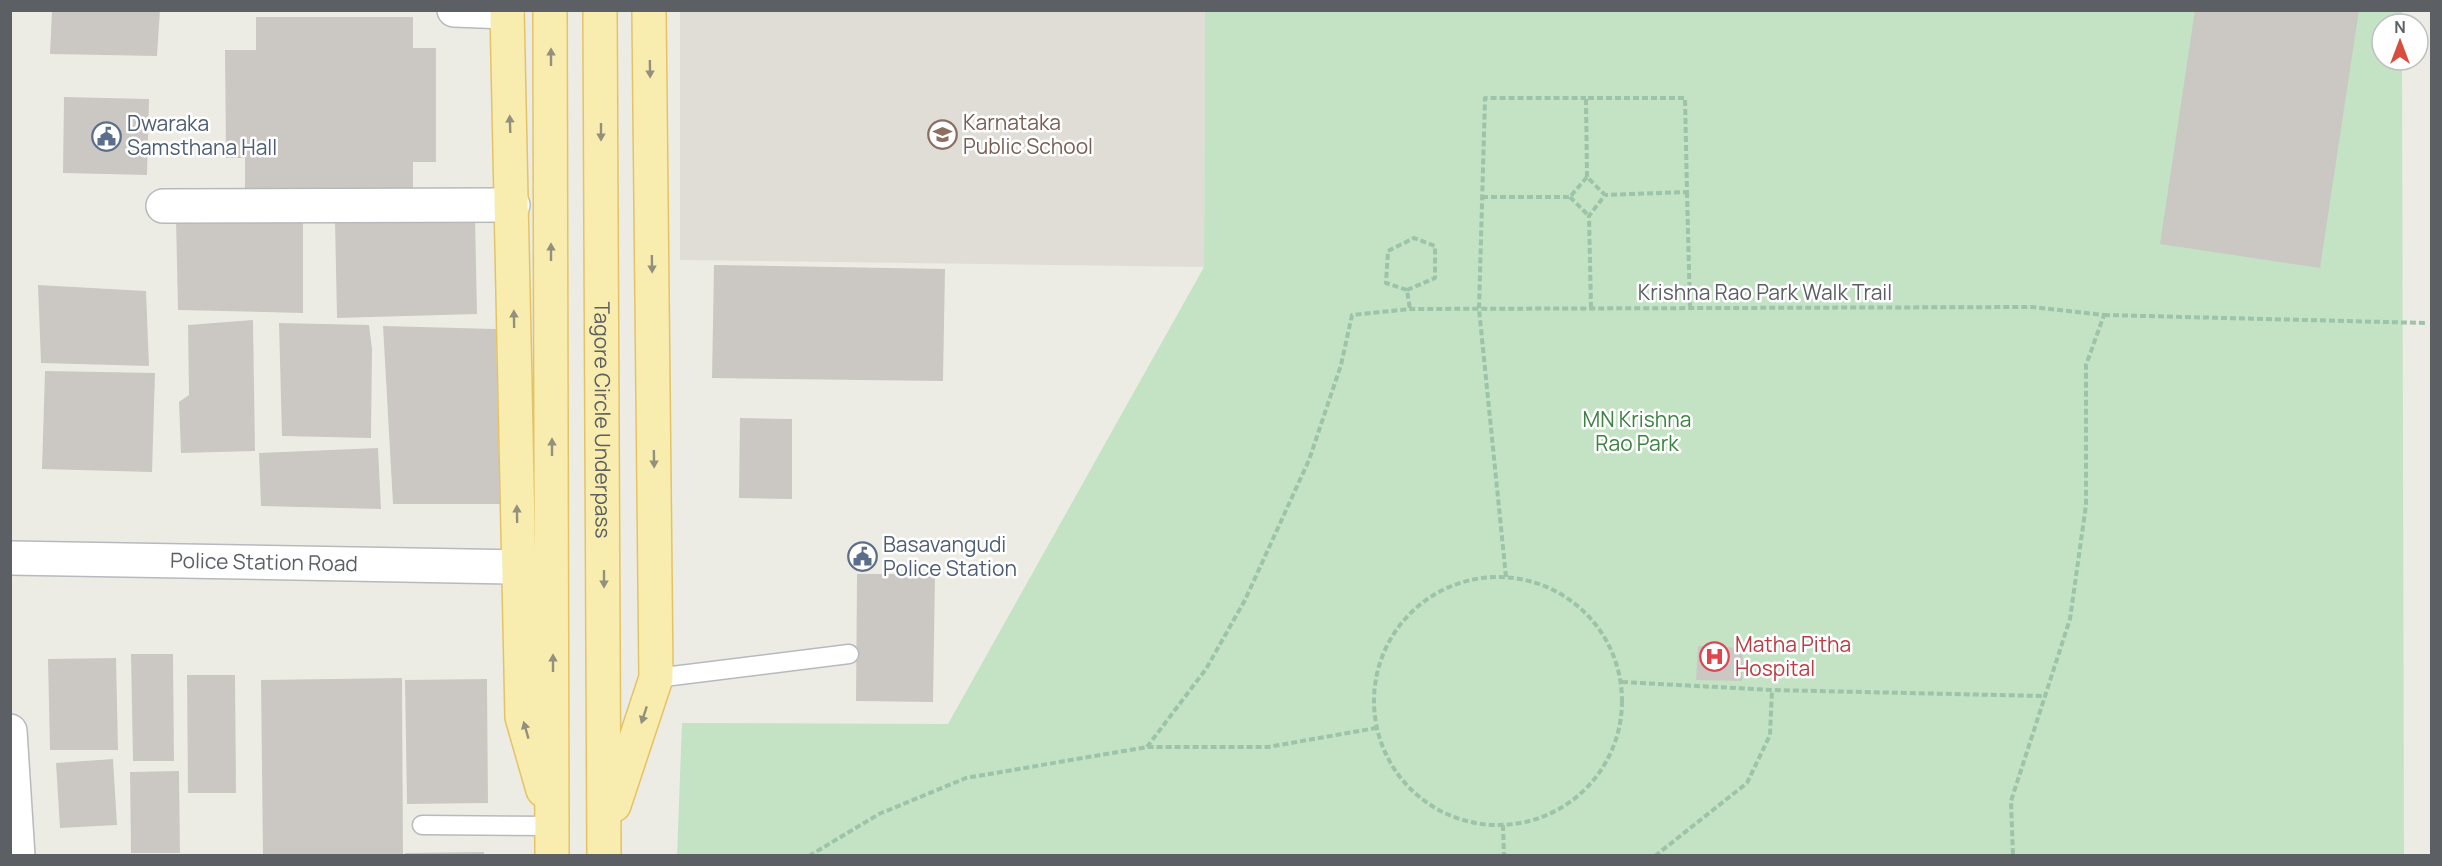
<svg xmlns="http://www.w3.org/2000/svg" width="2442" height="866" viewBox="0 0 2442 866" font-family="Manrope,sans-serif">
	<style>
		.education { fill: #e0ddd6 }
		.green { fill: #c3e3c4 }
		.building { fill: #cbc8c4 }
		.lines { fill: none; stroke-linecap: round; stroke-linejoin: round }
		.service-casing { stroke: #b7b9bd; stroke-width: 21 }
		.minor-casing { stroke: #b7b9bd; stroke-width: 36 }
		.primary-casing { stroke: #e4c366; stroke-width: 36 }
		.path { stroke: #9dc3a9; stroke-width: 4; stroke-dasharray: 6 3; stroke-linecap: butt }
		.service { stroke: #fff; stroke-width: 18 }
		.minor { stroke: #fff; stroke-width: 33 }
		.primary { stroke: #f8edaf; stroke-width: 33 }
		.oneway { fill: #93917e }
		.labels { text-anchor: middle; stroke-width: 5; stroke-linejoin: round; paint-order: stroke }
		.education-label { font-size: 21px; fill: #785e54; stroke: #fff; text-anchor: start }
		.service-label { font-size: 21px; fill: #4e5e75; stroke: #fff; text-anchor: start }
		.street-label { font-size: 21px; fill: #5c5f64; stroke: #fff }
		.park-label { font-size: 21px; fill: #3d8242; stroke: #fff }
		.health-label { font-size: 21px; fill: #be3a42; stroke: #fff; text-anchor: start }
	</style>
	<rect width="100%" height="100%" fill="#edece4"/>
	<!-- education -->
	<polygon class="education" points="680,11 1205,11 1204,267 680,260"/>
	<!-- green -->
	<polygon class="green" points="1205,11 2402,11 2402,24 2382,24 2382,60 2402,60 2404,855 677,856 682,723 948,724 1204,267"/>
	<!-- building -->
	<g class="building">
		<polygon points="52,10 160,10 157,56 50,54"/>
		<polygon points="2195,10 2359,10 2320,268 2160,244"/>
		<polygon points="256,17 413,17 413,48 436,48 436,162 413,162 413,199 245,199 245,158 226,158 225,50 256,50"/>
		<polygon points="64,97 149,99 147,175 63,173"/>
		<polygon points="475,217 477,314 337,318 335,221"/>
		<polygon points="176,219 303,221 303,313 178,310"/>
		<polygon points="714,265 945,269 943,381 712,378"/>
		<polygon points="38,285 146,291 149,366 41,363"/>
		<polygon points="253,320 255,451 181,453 179,402 189,395 188,325"/>
		<polygon points="279,323 369,325 372,349 371,438 282,436"/>
		<polygon points="383,326 496,329 500,504 393,504"/>
		<polygon points="45,371 155,373 152,472 42,469"/>
		<polygon points="740,418 792,419 792,499 739,498"/>
		<polygon points="378,448 381,509 261,506 259,453"/>
		<polygon points="857,574 935,574 933,702 856,701"/>
		<polygon points="1698,646 1743,648 1742,681 1696,680"/>
		<polygon points="131,654 173,654 174,761 133,761"/>
		<polygon points="116,658 118,750 50,750 48,659"/>
		<polygon points="187,675 235,675 236,793 188,793"/>
		<polygon points="402,678 403,856 263,856 261,680"/>
		<polygon points="487,679 488,803 407,804 405,680"/>
		<polygon points="113,759 117,825 60,828 56,763"/>
		<polygon points="179,771 180,853 131,853 130,772"/>
		<polygon points="484,852 484,856 405,856 405,853"/>
	</g>
	<g class="lines">
		<defs>
			<g id="service">
				<polyline points="656,678 849,654"/>
				<polyline points="422,825 554,826"/>
			</g>
			<g id="minor">
				<polyline points="454,10 507,12"/>
				<polyline points="163,206 513,205"/>
				<path id="s1" d="M10,558L517,567"/>
				<polyline points="10,731 18,856"/>
			</g>
			<g id="primary">
				<polyline points="507,10 522,717 543,790"/>
				<polyline points="550,10 552,856"/>
				<path id="s2" d="M600,10L604,856"/>
				<polyline points="614,805 656,678 649,10"/>
			</g>
		</defs>
		<!-- service casing -->
		<use href="#service" class="service-casing"/>
		<!-- minor casing -->
		<use href="#minor" class="minor-casing"/>
		<!-- primary casing -->
		<use href="#primary" class="primary-casing"/>
		<!-- path -->
		<g class="path">
			<polyline points="1587,177 1586,98 1685,98 1687,192 1605,195"/>
			<polyline points="1687,192 1690,309"/>
			<polyline points="1482,197 1570,197 1587,177 1605,195 1589,216 1591,308"/>
			<polyline points="1570,197 1589,216"/>
			<polyline points="1407,290 1435,278 1435,246 1414,238 1388,251 1386,283 1407,290 1410,309"/>
			<polyline points="2104,315 2426,323"/>
			<polyline points="1506,577 1479,309 1485,98 1586,98"/>
			<circle cx="1498" cy="701" r="124"/>
			<polyline points="1622,682 1772,690 2043,696"/>
			<polyline points="1147,747 1206,669 1245,600 1309,460 1341,365 1352,315 1410,309 2032,307 2104,315 2086,365 2086,505 2070,619 2011,801 2013,856"/>
			<polyline points="1503,825 1504,856"/>
			<polyline points="809,856 879,814 966,778 1147,747 1268,747 1376,728"/>
			<polyline points="1655,856 1747,783 1770,735 1772,690"/>
		</g>
		<!-- service -->
		<use href="#service" class="service"/>
		<!-- minor -->
		<use href="#minor" class="minor"/>
		<!-- primary -->
		<use href="#primary" class="primary"/>
	</g>
	<!-- one-way arrows -->
	<defs><path id="oneway-solid" d="M-6-.8H1V-3.2L6.5 0L1 3.2V.8H-6Z" transform="scale(1.5)"/></defs>
	<g class="oneway">
		<use href="#oneway-solid" transform="translate(551 57) rotate(-90)"/>
		<use href="#oneway-solid" transform="translate(650 69) rotate(89)"/>
		<use href="#oneway-solid" transform="translate(510 124) rotate(-92)"/>
		<use href="#oneway-solid" transform="translate(601 132) rotate(90)"/>
		<use href="#oneway-solid" transform="translate(551 252) rotate(-90)"/>
		<use href="#oneway-solid" transform="translate(652 264) rotate(89)"/>
		<use href="#oneway-solid" transform="translate(514 319) rotate(-91)"/>
		<use href="#oneway-solid" transform="translate(552 447) rotate(-90)"/>
		<use href="#oneway-solid" transform="translate(654 459) rotate(89)"/>
		<use href="#oneway-solid" transform="translate(517 514) rotate(-91)"/>
		<use href="#oneway-solid" transform="translate(604 579) rotate(90)"/>
		<use href="#oneway-solid" transform="translate(553 663) rotate(-90)"/>
		<use href="#oneway-solid" transform="translate(644 715) rotate(108)"/>
		<use href="#oneway-solid" transform="translate(526 730) rotate(-106)"/>
	</g>
	<!-- icons -->
	<defs>
		<symbol id="school-ring" viewBox="-11 -11 22 22"><circle r="9.5" fill="#fff" stroke="#8d6e63" stroke-width="1.5"/><path d="M0-5L7-2L0 1L-7-2ZM-4 1L0 2.5L4 1V4Q0 6-4 4Z" fill="#8d6e63"/></symbol>
		<symbol id="civic-ring" viewBox="-11 -11 22 22"><circle r="9.5" fill="#fff" stroke="#5c6f8a" stroke-width="1.5"/><path d="M-.6-6.5H3V-4.5H.6V-3L4-1V1h2V6H-6V1h2V-1L-.6-3ZM-1.2 2.5V6h2.4V2.5Z" fill="#5c6f8a"/></symbol>
		<symbol id="hospital-ring" viewBox="-11 -11 22 22"><circle r="9.5" fill="#fff" stroke="#e0444e" stroke-width="1.5"/><path d="M-5-5h3v3.5h4V-5h3V5h-3V1.5h-4V5h-3Z" fill="#e0444e"/></symbol>
	</defs>
	<g fill-rule="evenodd">
		<use href="#school-ring" x="926" y="118" width="33" height="33"/>
		<use href="#civic-ring" x="90" y="120" width="33" height="33"/>
		<use href="#civic-ring" x="846" y="540" width="33" height="33"/>
		<use href="#hospital-ring" x="1698" y="640" width="33" height="33"/>
	</g>
	<g class="labels">
		<!-- education labels -->
		<g class="education-label">
			<text x="963" y="130">Karnataka<tspan x="963" dy="24">Public School</tspan></text>
		</g>
		<!-- service labels -->
		<g class="service-label">
			<text x="127" y="131">Dwaraka<tspan x="127" dy="24">Samsthana Hall</tspan></text>
			<text x="883" y="552">Basavangudi<tspan x="883" dy="24">Police Station</tspan></text>
		</g>
		<!-- street labels -->
		<g class="street-label">
			<text x="1765" y="300">Krishna Rao Park Walk Trail</text>
			<text dy="7" stroke="none"><textPath href="#s2" startOffset="410">Tagore Circle Underpass</textPath></text>
			<text dy="7" stroke="none"><textPath href="#s1" startOffset="254">Police Station Road</textPath></text>
		</g>
		<!-- park labels -->
		<g class="park-label">
			<text x="1637" y="427">MN Krishna<tspan x="1637" dy="24">Rao Park</tspan></text>
		</g>
		<!-- health labels -->
		<g class="health-label">
			<text x="1735" y="652">Matha Pitha<tspan x="1735" dy="24">Hospital</tspan></text>
		</g>
	</g>
	<!-- border -->
	<rect width="2442" height="866" fill="none" stroke="#5c5f64" stroke-width="24"/>
	<!-- north arrow -->
	<g transform="translate(2400 42)"><circle r="28" fill="#ffffff" stroke="#bebfc1" stroke-width="1.5"/>
	<path d="M0-4.5L10 22L0 15L-10 22Z" fill="#d94d3f"/>
	<text y="-9" font-size="16" font-weight="bold" text-anchor="middle" fill="#5c5f64">N</text>
	</g>
</svg>
